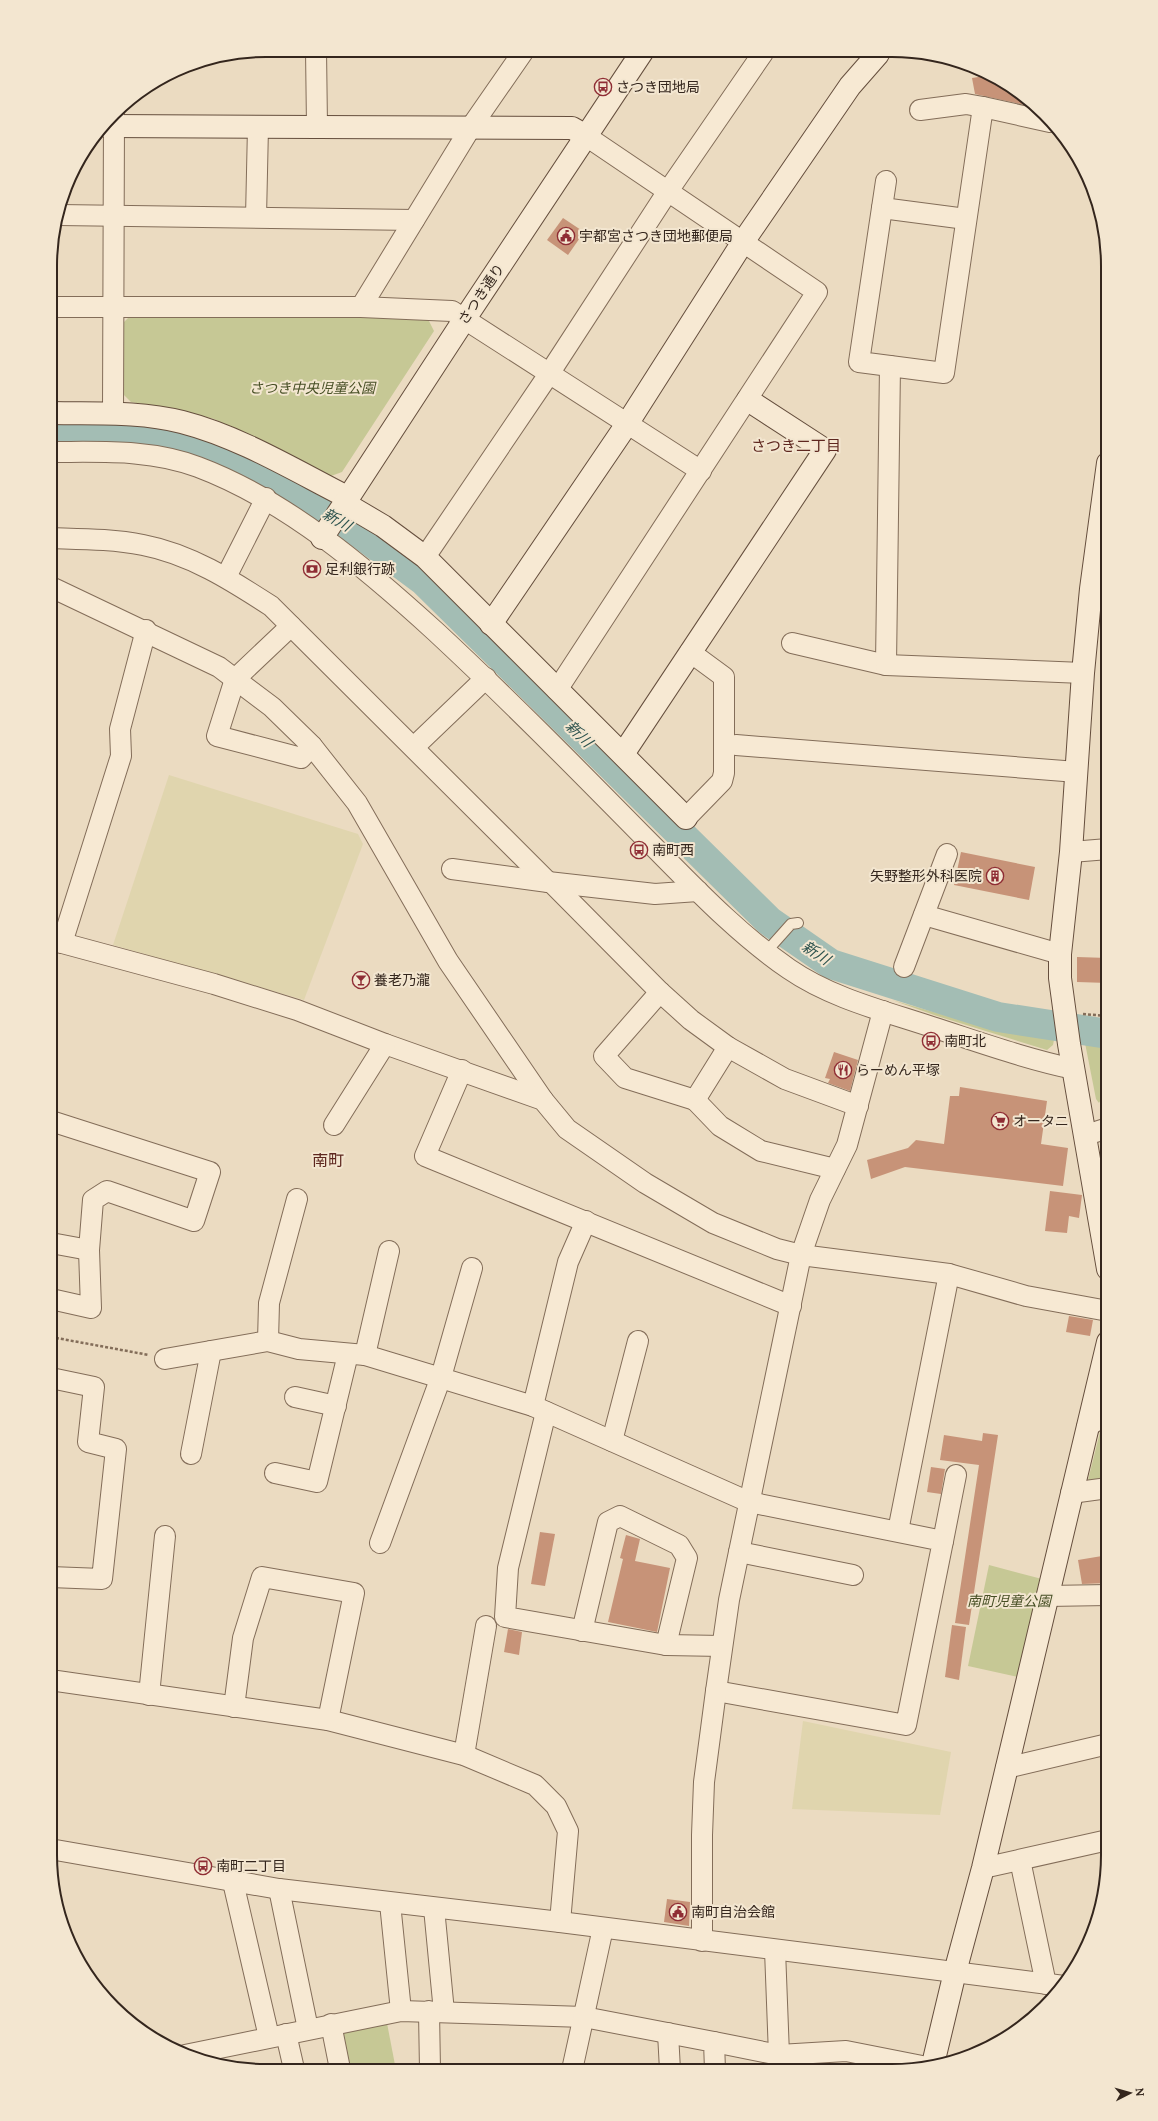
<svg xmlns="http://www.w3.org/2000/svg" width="1158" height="2121" viewBox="0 0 1158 2121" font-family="Lora,'Noto Sans JP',serif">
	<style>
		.farmland { fill: #e0d5ae }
		.green { fill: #c6c895 }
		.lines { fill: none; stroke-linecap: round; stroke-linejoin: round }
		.river { stroke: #a3bdb4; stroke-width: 30 }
		.building { fill: #c79378 }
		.lane-casing { stroke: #836d59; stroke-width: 12 }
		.street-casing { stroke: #836d59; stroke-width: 22 }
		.secondary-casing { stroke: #654e3d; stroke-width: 24 }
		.path { stroke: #836d59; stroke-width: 2.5; stroke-dasharray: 3 2; stroke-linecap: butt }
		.lane { stroke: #f7e9d3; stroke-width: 10 }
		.street { stroke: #f7e9d3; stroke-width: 20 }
		.secondary { stroke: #f7e9d3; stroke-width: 22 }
		.labels { text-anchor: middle; stroke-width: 4; stroke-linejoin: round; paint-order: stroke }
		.poi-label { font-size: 14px; fill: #34261d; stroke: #f3e6d0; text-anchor: start }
		.street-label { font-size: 14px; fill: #34261d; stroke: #f3e6d0 }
		.park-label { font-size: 14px; font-style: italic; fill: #474f25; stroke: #f3e6d0 }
		.neighbourhood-label { font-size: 15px; fill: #5e271f; stroke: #f3e6d0 }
		.water-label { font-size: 15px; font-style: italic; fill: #2d534e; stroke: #f3e6d0 }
		.quarter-label { font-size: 16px; fill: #5e271f; stroke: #f3e6d0 }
		.rim { fill: none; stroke: #34261d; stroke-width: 2 }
	</style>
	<rect width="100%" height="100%" fill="#ebdbc1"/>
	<!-- farmland -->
	<g class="farmland">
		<polygon points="169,775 358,834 363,844 304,1000 113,945"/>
		<polygon points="803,1721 951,1752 940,1815 792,1809"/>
	</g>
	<!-- green -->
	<g class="green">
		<polygon points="131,315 427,317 434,331 342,472 331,476 214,419 183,411 131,402 122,393 122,324"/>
		<polygon points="892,1000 979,1025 1054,1040 1053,1045 1047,1050 937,1016"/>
		<path d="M1085,1043L1108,1047C1108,1065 1109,1087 1099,1103L1096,1099Z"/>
		<polygon points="1102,1424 1108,1424 1108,1485 1086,1488"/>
		<polygon points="989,1565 1042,1579 1018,1677 968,1666"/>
		<polygon points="386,2018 396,2070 345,2069 336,2029"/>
	</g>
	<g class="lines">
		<!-- river -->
		<polyline class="river" points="52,435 116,434 146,437 170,443 230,462 319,508 350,526 424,581 769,921 831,964 998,1017 1108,1034"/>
	</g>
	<!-- building -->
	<g class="building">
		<polygon points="991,75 1034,103 1038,108 975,94 972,78"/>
		<polygon points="563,218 584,232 568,255 547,240"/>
		<polygon points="961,852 1035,867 1029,900 954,885"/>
		<polygon points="1077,957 1108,958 1108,983 1077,982"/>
		<polygon points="834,1052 858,1060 850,1091 828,1083 830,1079 825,1078"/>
		<polygon points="960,1087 1047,1101 1041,1144 1068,1148 1063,1186 905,1167 871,1179 867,1160 908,1148 916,1140 944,1144 950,1096 959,1096"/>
		<polygon points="1050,1191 1082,1195 1079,1218 1069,1216 1067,1233 1045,1231"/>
		<polygon points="1069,1316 1093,1320 1090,1336 1066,1332"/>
		<polygon points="983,1433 998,1435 969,1625 955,1623 979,1465 940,1460 944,1435 982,1441"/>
		<polygon points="931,1467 945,1469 941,1494 927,1492"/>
		<polygon points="540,1532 555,1534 545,1586 531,1584"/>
		<polygon points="626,1535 640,1539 635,1561 670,1568 657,1632 608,1622 623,1559 620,1558"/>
		<polygon points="1108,1555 1108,1583 1082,1584 1078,1560"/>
		<polygon points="952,1625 966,1627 959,1680 945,1677"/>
		<polygon points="508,1629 522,1632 519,1655 504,1652"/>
		<polygon points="667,1899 690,1902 689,1926 664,1922"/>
	</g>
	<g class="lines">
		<defs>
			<polyline id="lane" points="766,952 791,924 798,923"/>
			<g id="street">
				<polyline points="316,50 317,126"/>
				<polyline points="920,110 966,104 983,107"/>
				<polyline points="886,181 859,362 890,366"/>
				<polyline points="882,208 966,219"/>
				<polyline points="59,215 414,220"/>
				<polyline points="256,217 258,127"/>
				<polyline points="52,307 361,307 452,311 701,471"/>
				<polyline points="361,307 471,127 523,52"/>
				<polyline points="113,414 114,116"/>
				<path d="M52,452C101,452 151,449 198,467C286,500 367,569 436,632C507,698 575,767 643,836C689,882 735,932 789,969C831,998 884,1011 932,1027C979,1042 1026,1059 1074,1069"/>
				<path d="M51,538C82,539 113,539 143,545C190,554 231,580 271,606L548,882"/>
				<polyline points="425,557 549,374 668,191 763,53"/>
				<polyline points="226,577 266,498"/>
				<polyline points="51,587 219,667 272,707 312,746 357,803 448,961 543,1100"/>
				<polyline points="291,626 235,679 217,736 301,758 312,746"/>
				<polyline points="792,643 886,665 1083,673"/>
				<polyline points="886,665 890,366 944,373 983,107 1050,122"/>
				<polyline points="557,690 817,292 586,136"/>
				<polyline points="736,745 1077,772"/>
				<polyline points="414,747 486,678"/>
				<polyline points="686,818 722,781 724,773 724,677 690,652"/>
				<polyline points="1071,852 1108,849"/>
				<polyline points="452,869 548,882 655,894 698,891"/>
				<polyline points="552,883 660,992 691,1020 728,1047 785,1079 858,1106"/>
				<polyline points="924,915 1060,954"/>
				<polyline points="51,940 214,984 297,1010 385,1044 543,1100 567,1129 645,1183 713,1223 777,1249 801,1255 949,1274 1026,1296 1108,1311"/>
				<polyline points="62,943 121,756 120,729 146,630"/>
				<polyline points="904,967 947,854"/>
				<polyline points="660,992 604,1056 625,1078 695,1100 728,1047"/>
				<polyline points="462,1070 425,1156 791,1306"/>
				<polyline points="695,1100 720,1126 761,1151 835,1169"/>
				<polyline points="334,1125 385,1044"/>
				<polyline points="1086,1135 1108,1128"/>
				<polyline points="51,1243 89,1250"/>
				<polyline points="51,1299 91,1308 89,1250 93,1200 107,1191 194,1221 210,1172 51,1121"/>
				<polyline points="268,1341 269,1303 297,1199"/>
				<polyline points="365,1355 389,1251"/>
				<polyline points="165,1359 268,1341 299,1349 365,1355 533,1406 749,1502 943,1541 906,1725 716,1691"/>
				<polyline points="295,1397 336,1406"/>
				<polyline points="533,1406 568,1262 586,1221"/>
				<polyline points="546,1412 508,1568 505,1617 666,1645 722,1646"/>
				<polyline points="1087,1427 1108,1413"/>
				<polyline points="612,1441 638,1341"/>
				<polyline points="191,1454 211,1351"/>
				<polyline points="275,1473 317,1482 348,1354"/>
				<polyline points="1071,1493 1108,1488"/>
				<polyline points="898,1531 949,1274"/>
				<polyline points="943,1541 956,1475"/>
				<polyline points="380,1543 441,1377 472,1268"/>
				<polyline points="739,1552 853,1575"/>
				<polyline points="50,1577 102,1579 116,1449 88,1442 94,1387 51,1378"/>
				<polyline points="1047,1596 1108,1595"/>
				<polyline points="582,1631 608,1522 620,1516 679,1545 687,1558 666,1645"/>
				<polyline points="50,1680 328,1720 464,1755 535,1785 556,1806 568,1831 560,1922"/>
				<polyline points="149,1695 165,1536"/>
				<polyline points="234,1707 243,1638 262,1577 354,1593 328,1720"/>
				<polyline points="464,1755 486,1626"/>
				<polyline points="1006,1768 1108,1744"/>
				<polyline points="50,1849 279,1889 560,1922 1064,1986"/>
				<polyline points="1020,1860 1046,1984"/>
				<polyline points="983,1868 1108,1840"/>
				<polyline points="233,1882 269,2037"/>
				<polyline points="279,1889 308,2029"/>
				<polyline points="390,1903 401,2011"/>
				<polyline points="434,1908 444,2012"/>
				<polyline points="702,1941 702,1835 704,1782 716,1691 729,1600 801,1255 820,1200 847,1145 883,1011"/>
				<polyline points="775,1950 779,2055"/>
				<polyline points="429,2011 430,2070"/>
				<polyline points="331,2024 340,2069"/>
				<polyline points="668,2033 670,2070"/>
				<polyline points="286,2034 294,2069"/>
				<polyline points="714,2042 779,2055 846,2051 922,2066"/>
				<polyline points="185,2055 401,2011 584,2017 714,2042 715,2070"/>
				<polyline points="572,2070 603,1928"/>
			</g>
			<g id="secondary">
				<polyline points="107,126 572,128 586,136"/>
				<path d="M52,413C95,414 139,411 182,422C240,437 294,470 347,497"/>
				<polyline points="344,503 383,526 425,557 686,818"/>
				<polyline points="322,538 464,320 642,52"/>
				<polyline points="491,624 627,424 743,242 850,86 878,54"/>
				<polyline points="623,754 825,450 748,400"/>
				<polyline points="1108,1269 1069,1044 1060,978 1060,954 1071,852 1083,673 1091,589 1108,463"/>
				<polyline points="933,2064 955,1972 983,1868 1108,1342"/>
			</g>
		</defs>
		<!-- lane casing -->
		<use href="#lane" class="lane-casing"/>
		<!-- street casing -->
		<use href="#street" class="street-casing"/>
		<!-- secondary casing -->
		<use href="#secondary" class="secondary-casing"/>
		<!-- path -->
		<g class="path">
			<polyline points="1083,1014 1108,1016"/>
			<polyline points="51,1337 149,1355"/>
		</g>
		<!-- lane -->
		<use href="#lane" class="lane"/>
		<!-- street -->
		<use href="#street" class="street"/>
		<!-- secondary -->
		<use href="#secondary" class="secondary"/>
	</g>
	<!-- icons -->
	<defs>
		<symbol id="bus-ring" viewBox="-11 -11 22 22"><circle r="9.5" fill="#f3e6d0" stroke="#8f2d34" stroke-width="1.5"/><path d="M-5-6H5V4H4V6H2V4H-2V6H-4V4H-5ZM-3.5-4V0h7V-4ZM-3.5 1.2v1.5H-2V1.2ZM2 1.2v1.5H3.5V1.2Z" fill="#8f2d34"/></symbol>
		<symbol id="civic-ring" viewBox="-11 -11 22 22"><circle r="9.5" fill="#f3e6d0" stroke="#8f2d34" stroke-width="1.5"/><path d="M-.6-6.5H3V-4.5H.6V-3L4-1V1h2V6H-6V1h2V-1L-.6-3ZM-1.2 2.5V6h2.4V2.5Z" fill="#8f2d34"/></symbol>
		<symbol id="bank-ring" viewBox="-11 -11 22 22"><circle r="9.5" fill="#f3e6d0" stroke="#8f2d34" stroke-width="1.5"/><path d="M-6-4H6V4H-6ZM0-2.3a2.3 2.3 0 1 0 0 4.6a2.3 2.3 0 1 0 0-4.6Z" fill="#8f2d34"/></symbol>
		<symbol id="building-ring" viewBox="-11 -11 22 22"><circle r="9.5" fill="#f3e6d0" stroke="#8f2d34" stroke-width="1.5"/><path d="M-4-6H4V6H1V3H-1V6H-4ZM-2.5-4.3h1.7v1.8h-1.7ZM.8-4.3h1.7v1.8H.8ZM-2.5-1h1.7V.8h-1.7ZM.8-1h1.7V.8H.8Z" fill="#8f2d34"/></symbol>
		<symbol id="bar-ring" viewBox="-11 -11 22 22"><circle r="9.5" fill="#f3e6d0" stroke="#8f2d34" stroke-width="1.5"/><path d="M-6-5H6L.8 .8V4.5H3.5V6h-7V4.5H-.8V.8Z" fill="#8f2d34"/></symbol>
		<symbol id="restaurant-ring" viewBox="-11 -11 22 22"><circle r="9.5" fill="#f3e6d0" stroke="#8f2d34" stroke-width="1.5"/><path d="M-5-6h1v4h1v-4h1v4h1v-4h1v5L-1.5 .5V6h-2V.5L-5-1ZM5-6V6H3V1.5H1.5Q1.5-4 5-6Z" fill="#8f2d34"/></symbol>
		<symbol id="supermarket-ring" viewBox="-11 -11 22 22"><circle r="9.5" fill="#f3e6d0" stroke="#8f2d34" stroke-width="1.5"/><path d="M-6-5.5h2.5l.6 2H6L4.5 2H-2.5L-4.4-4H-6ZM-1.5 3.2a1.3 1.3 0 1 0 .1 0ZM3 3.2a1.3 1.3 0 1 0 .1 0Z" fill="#8f2d34"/></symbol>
	</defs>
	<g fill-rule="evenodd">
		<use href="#bus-ring" x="593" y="77" width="20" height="20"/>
		<use href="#civic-ring" x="556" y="226" width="20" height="20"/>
		<use href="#bank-ring" x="302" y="559" width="20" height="20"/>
		<use href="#bus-ring" x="629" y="840" width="20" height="20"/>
		<use href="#building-ring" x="985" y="866" width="20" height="20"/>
		<use href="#bar-ring" x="351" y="970" width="20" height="20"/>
		<use href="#bus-ring" x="921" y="1031" width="20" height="20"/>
		<use href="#restaurant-ring" x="833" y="1060" width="20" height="20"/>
		<use href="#supermarket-ring" x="990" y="1111" width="20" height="20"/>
		<use href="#bus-ring" x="193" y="1856" width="20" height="20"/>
		<use href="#civic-ring" x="668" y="1902" width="20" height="20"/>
	</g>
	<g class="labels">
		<!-- poi labels -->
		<g class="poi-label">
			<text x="616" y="92">さつき団地局</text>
			<text x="579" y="241">宇都宮さつき団地郵便局</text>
			<text x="325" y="574">足利銀行跡</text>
			<text x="652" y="855">南町西</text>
			<text x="982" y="881" text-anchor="end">矢野整形外科医院</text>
			<text x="374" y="985">養老乃瀧</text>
			<text x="944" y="1046">南町北</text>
			<text x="856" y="1075">らーめん平塚</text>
			<text x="1013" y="1126">オータニ</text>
			<text x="216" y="1871">南町二丁目</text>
			<text x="691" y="1917">南町自治会館</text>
		</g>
		<!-- street labels -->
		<g class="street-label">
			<text transform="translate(481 294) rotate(-56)" y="5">さつき通り</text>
		</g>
		<!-- park labels -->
		<g class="park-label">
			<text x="312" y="393">さつき中央児童公園</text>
			<text x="1009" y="1606">南町児童公園</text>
		</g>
		<!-- neighbourhood labels -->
		<g class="neighbourhood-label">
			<text x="796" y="451">さつき二丁目</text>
		</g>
		<!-- water labels -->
		<g class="water-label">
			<text transform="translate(337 520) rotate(30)" y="5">新川</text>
			<text transform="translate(579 734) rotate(45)" y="5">新川</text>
			<text transform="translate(816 953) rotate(33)" y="5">新川</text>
		</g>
		<!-- quarter labels -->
		<g class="quarter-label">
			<text x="328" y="1166">南町</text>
		</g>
	</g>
	<!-- crop -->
	<path d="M0 0H1158V2121H0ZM266 57H892A209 209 0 0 1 1101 266V1855A209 209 0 0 1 892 2064H266A209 209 0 0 1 57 1855V266A209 209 0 0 1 266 57Z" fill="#f3e6d0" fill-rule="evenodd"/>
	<path class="rim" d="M266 57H892A209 209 0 0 1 1101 266V1855A209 209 0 0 1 892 2064H266A209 209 0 0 1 57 1855V266A209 209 0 0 1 266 57Z"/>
	<!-- north arrow -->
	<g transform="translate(1130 2093) rotate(84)" stroke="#f3e6d0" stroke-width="3" paint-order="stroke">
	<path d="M0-3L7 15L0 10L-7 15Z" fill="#34261d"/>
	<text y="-6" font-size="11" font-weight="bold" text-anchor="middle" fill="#34261d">N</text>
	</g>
</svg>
